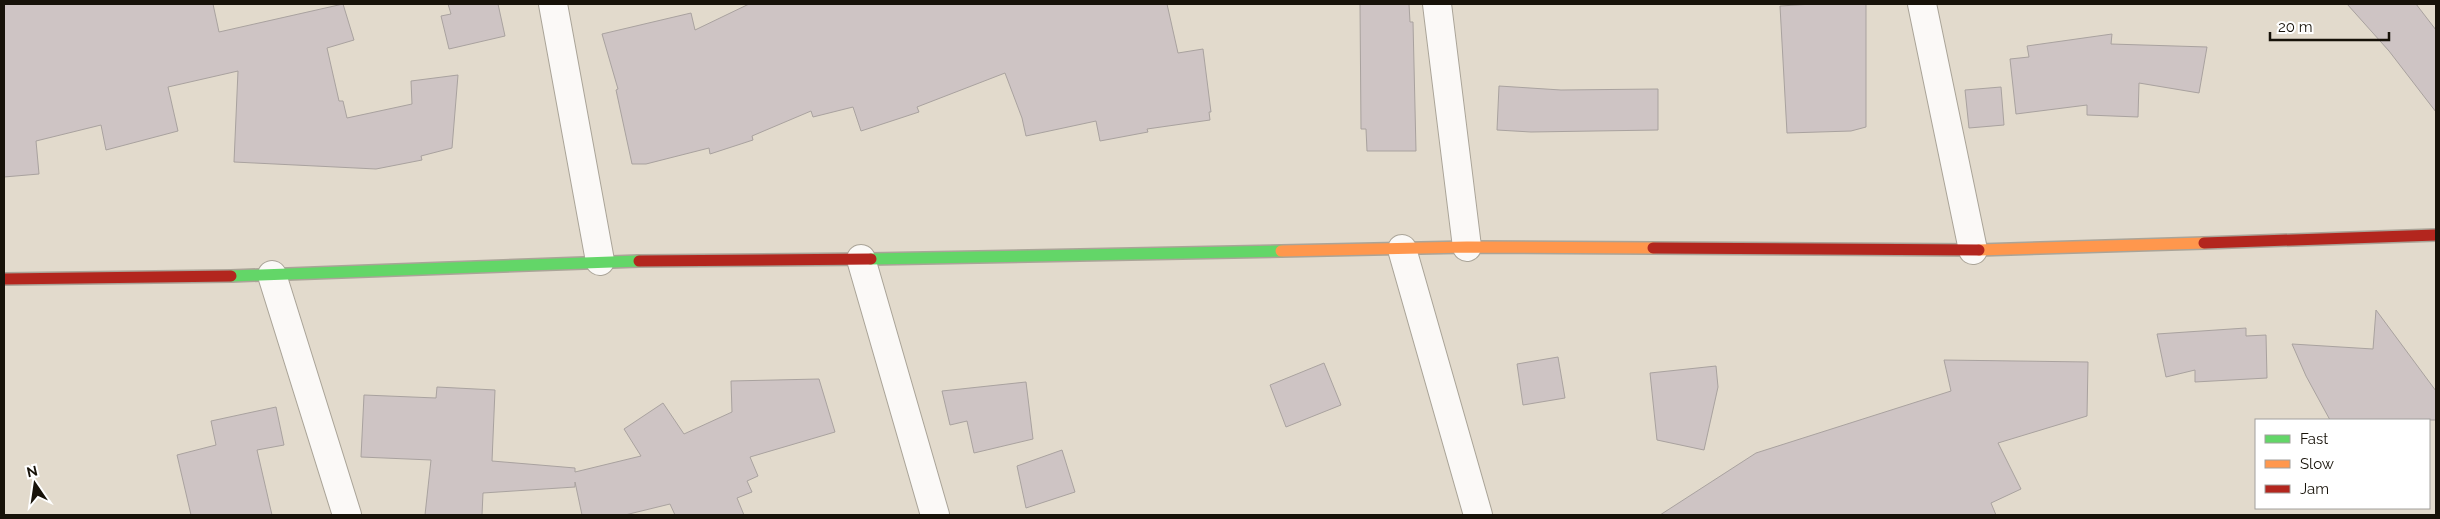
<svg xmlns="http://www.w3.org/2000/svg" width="2440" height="519" viewBox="0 0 2440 519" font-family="Raleway,sans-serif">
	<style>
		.building { fill: #cec4c4; stroke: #a9a29f }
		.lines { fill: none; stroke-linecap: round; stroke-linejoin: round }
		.street-casing { stroke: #aaa498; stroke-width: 30 }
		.fast-casing { stroke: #aaa498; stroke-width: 14 }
		.slow-casing { stroke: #aaa498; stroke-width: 14 }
		.jam-casing { stroke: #aaa498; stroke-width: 14 }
		.street { stroke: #fbf9f7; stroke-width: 28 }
		.fast { stroke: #63d668; stroke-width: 11 }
		.slow { stroke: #ff974d; stroke-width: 11 }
		.jam { stroke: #b3261e; stroke-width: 11 }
	</style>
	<rect width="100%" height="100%" fill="#e2dacc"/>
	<!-- building -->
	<g class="building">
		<polygon points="4,4 213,4 219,32 343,4 354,40 327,48 339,101 343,101 347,118 412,104 411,81 458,75 452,148 421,156 422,160 376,169 234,162 238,71 168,87 178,131 106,150 101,125 36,141 39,174 4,177"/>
		<polygon points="448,4 498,4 505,36 449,49 441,16 451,14"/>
		<polygon points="749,4 1167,4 1178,53 1203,49 1211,112 1209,112 1210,120 1147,129 1148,132 1100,141 1096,121 1026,136 1022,118 1005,73 917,107 919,112 861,131 853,107 813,117 811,111 752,136 753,140 710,154 709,148 646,164 632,164 616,90 618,89 602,34 691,13 695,30"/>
		<polygon points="1360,4 1409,4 1410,22 1413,22 1416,151 1367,151 1366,129 1361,129"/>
		<polygon points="1813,4 1866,4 1866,127 1851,131 1787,133 1780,6"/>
		<polygon points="2347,4 2416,4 2436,30 2436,112 2389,51"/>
		<polygon points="2112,34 2111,44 2207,47 2199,93 2139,83 2138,117 2087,115 2087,105 2016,114 2010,59 2029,57 2027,46"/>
		<polygon points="1499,86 1561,90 1658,89 1658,130 1531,132 1497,130"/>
		<polygon points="2001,87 2004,125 1969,128 1965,90"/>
		<polygon points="2376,310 2436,391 2436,420 2330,420 2306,376 2292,344 2373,349"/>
		<polygon points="2246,328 2246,336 2266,335 2267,378 2195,382 2195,370 2166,377 2157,334"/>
		<polygon points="1558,357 1565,398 1523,405 1517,364"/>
		<polygon points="1944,360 2088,362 2087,416 1998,443 2021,489 1991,503 1996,515 1660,515 1756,453 1951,391"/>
		<polygon points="1324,363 1341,405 1286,427 1270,385"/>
		<polygon points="1716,366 1718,387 1704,450 1657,440 1650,373"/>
		<polygon points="819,379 835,432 750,457 758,476 747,481 752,492 737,498 744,515 675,515 670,504 625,515 582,515 575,482 575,487 483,493 482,515 425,515 431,460 361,457 364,395 436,398 437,387 495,390 492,461 575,468 575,472 641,456 624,429 663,403 684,434 732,412 731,381"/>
		<polygon points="1026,382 1033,439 974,453 967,421 950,425 942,391"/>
		<polygon points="276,407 284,445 257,450 272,515 191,515 177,455 216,445 211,421"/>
		<polygon points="1062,450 1075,492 1026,508 1017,466"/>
	</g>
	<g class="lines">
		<defs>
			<g id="street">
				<polyline points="553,4 600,261"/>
				<polyline points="1437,4 1467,247"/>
				<polyline points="1922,4 1973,250"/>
				<polyline points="1402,249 1478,515"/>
				<polyline points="861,259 935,515"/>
				<polyline points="272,275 347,515"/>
			</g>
			<g id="fast">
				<polyline points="871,259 1281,251"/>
				<polyline points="231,276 639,261"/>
			</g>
			<g id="slow">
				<polyline points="1979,250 2204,243"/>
				<polyline points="1281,251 1467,247 1653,248"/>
			</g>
			<g id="jam">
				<polyline points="2204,243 2436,235"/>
				<polyline points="1653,248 1979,250"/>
				<polyline points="639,261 871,259"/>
				<polyline points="4,279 231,276"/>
			</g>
		</defs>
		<!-- street casing -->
		<use href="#street" class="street-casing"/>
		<!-- fast casing -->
		<use href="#fast" class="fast-casing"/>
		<!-- slow casing -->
		<use href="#slow" class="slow-casing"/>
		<!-- jam casing -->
		<use href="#jam" class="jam-casing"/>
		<!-- street -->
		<use href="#street" class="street"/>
		<!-- fast -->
		<use href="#fast" class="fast"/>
		<!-- slow -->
		<use href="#slow" class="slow"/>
		<!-- jam -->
		<use href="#jam" class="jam"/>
	</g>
	<!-- border -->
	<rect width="2440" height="519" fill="none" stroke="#171209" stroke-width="10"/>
	<!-- legend -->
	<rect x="2255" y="419" width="175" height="90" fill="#ffffff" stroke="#a2a09d"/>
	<rect x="2265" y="435" width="25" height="8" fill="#63d668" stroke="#a2a09d"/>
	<text x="2300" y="444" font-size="15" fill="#171209">Fast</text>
	<rect x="2265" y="460" width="25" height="8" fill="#ff974d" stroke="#a2a09d"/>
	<text x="2300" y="469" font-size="15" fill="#171209">Slow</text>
	<rect x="2265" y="485" width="25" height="8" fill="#b3261e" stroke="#a2a09d"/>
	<text x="2300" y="494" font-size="15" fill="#171209">Jam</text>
	<!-- north arrow -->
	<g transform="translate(35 484) rotate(347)" stroke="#ffffff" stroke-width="4" paint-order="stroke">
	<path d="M0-4L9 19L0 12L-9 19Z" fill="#171209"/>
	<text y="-8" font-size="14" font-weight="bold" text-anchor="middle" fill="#171209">N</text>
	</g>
	<!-- scale -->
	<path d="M2270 32v8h119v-8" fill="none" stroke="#171209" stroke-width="2.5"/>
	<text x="2278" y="32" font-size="15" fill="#171209" stroke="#ffffff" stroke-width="4" paint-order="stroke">20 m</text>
</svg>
